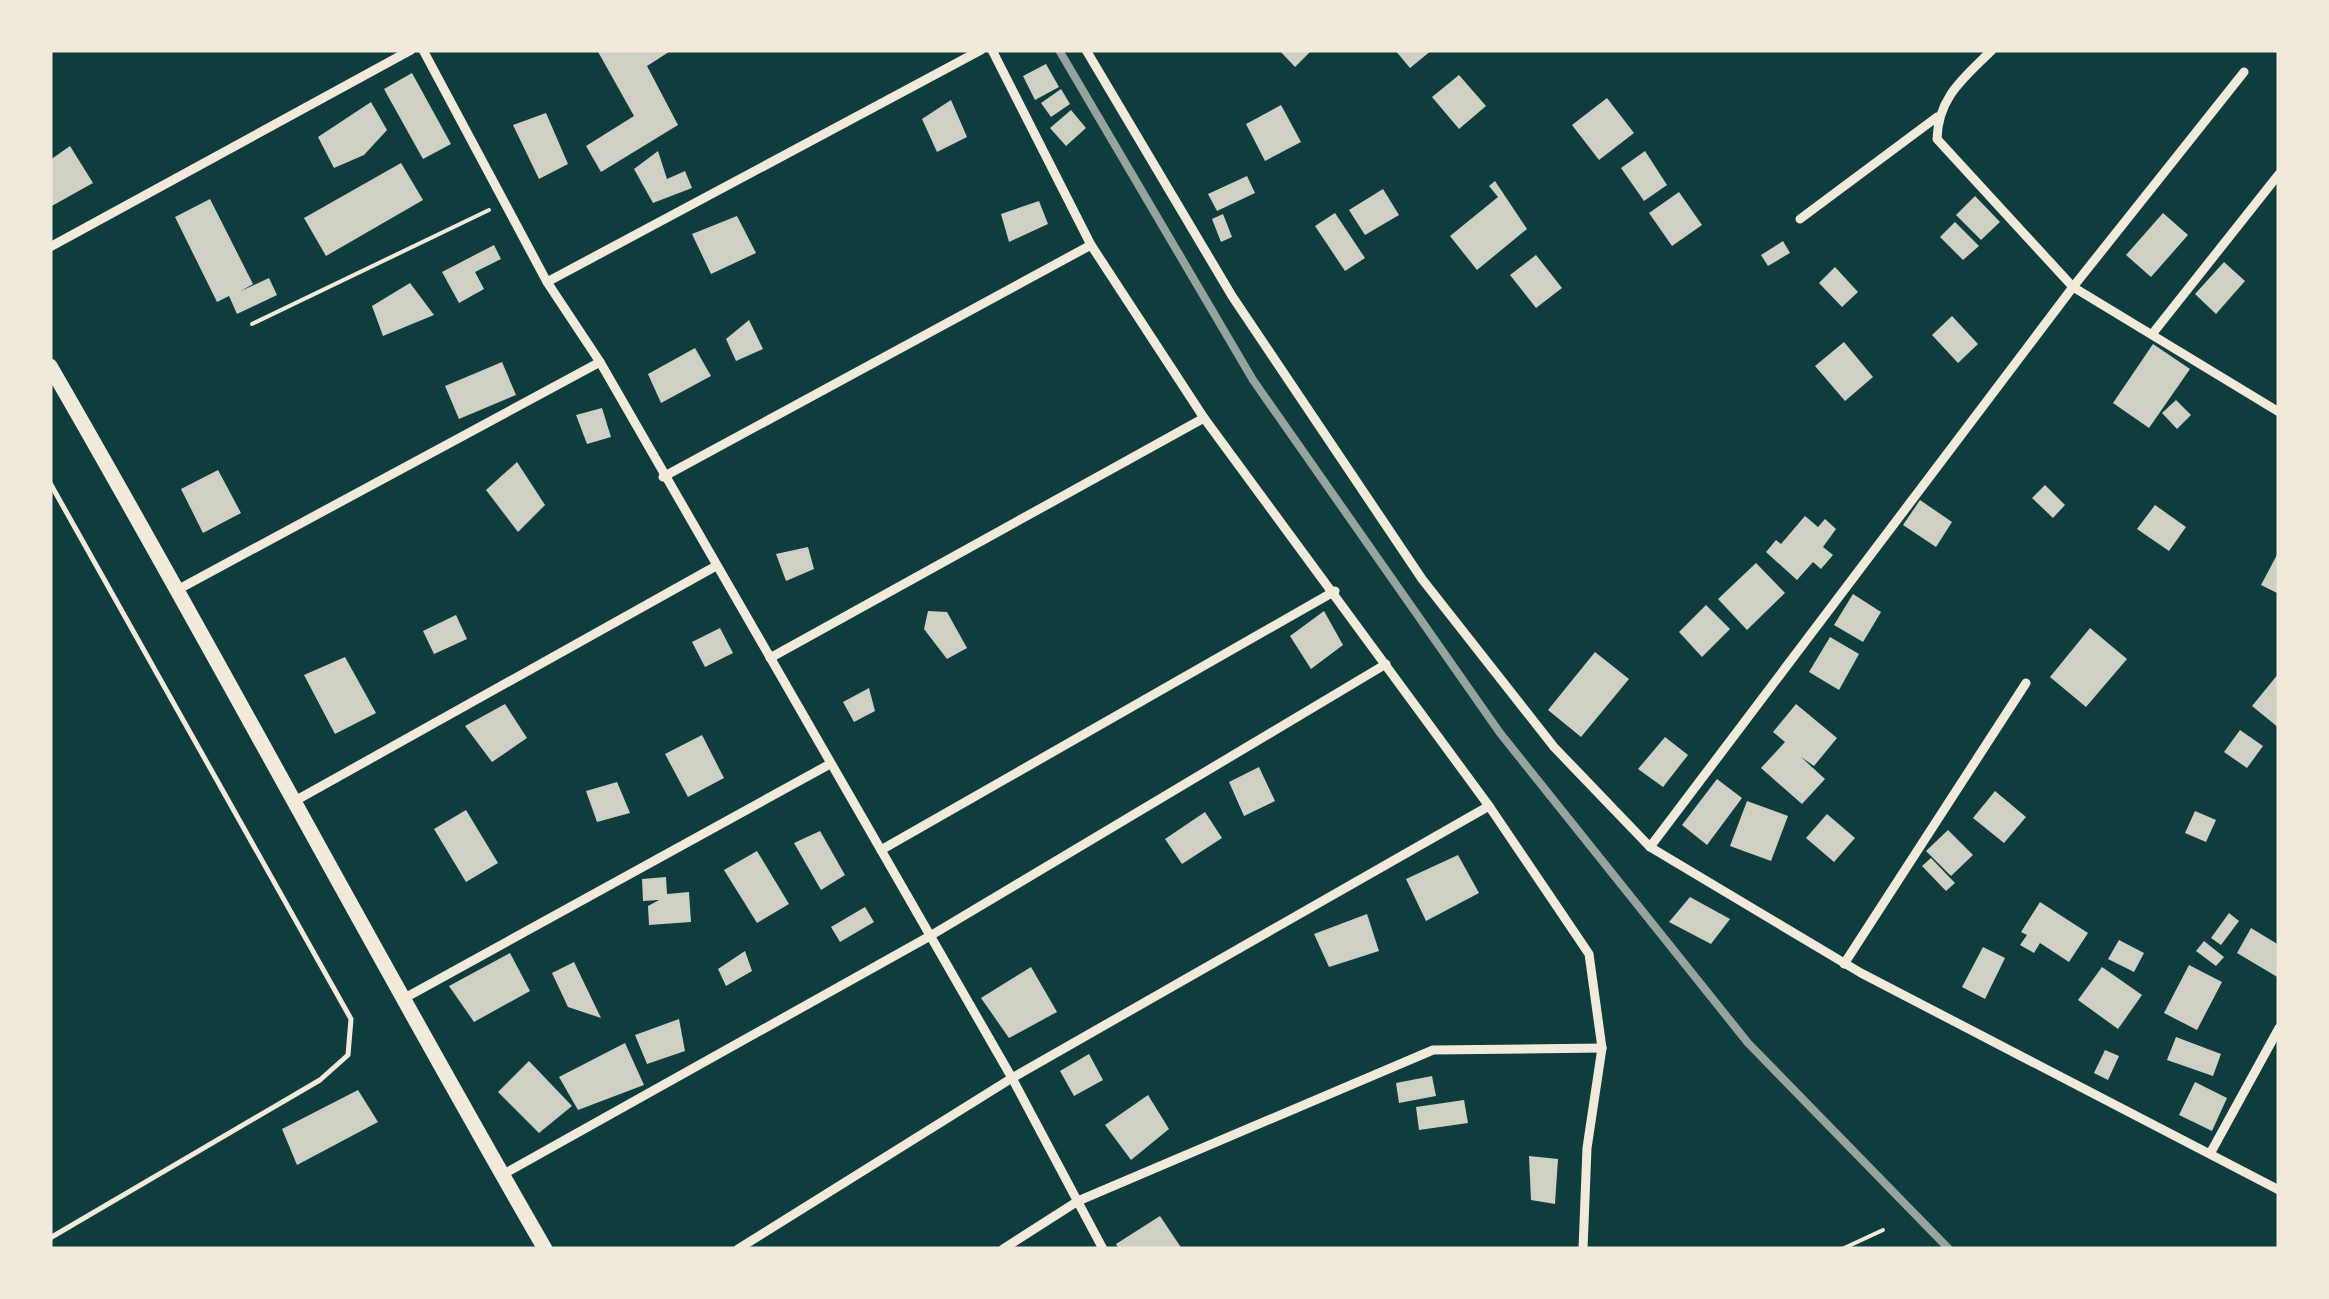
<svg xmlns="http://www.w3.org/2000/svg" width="2329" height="1299" viewBox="0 0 2329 1299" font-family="'Work Sans',sans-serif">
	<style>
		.building { fill: #cfcfc3 }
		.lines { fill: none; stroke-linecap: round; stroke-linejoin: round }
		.path { stroke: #f1e9da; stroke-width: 4 }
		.service { stroke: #f1e9da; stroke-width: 5 }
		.minor { stroke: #f1e9da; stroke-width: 9 }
		.trunk { stroke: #f1e9da; stroke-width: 15 }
		.rail { stroke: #97a49c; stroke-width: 8 }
	</style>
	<rect width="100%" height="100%" fill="#0f3d3e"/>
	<!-- building -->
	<g class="building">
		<polygon points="597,50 672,50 647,66 678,125 601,172 586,146 634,116"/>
		<polygon points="1279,50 1312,50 1295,67"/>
		<polygon points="1395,50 1432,50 1410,68"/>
		<polygon points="1046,64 1059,87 1035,100 1023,76"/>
		<polygon points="412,73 451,144 423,159 384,89"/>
		<polygon points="1459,75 1486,106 1459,129 1432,97"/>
		<polygon points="1061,89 1070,104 1051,117 1041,103"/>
		<polygon points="1607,98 1634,133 1599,160 1572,125"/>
		<polygon points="951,100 967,137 937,152 922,119"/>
		<polygon points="371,102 387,130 364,155 334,168 318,137"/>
		<polygon points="1281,105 1301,142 1265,161 1246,124"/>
		<polygon points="1071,110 1086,128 1066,146 1050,128"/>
		<polygon points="546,113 568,164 539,179 513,125"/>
		<polygon points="70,146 93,183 50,207 50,160"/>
		<polygon points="658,151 667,179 685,171 692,188 653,203 634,169"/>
		<polygon points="1645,151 1667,185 1644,201 1621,168"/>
		<polygon points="401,163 423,200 326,256 304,218"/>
		<polygon points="1247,176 1255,193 1217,211 1208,194"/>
		<polygon points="1495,181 1527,229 1477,270 1450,236 1498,197 1489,186"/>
		<polygon points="1383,189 1399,215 1365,235 1349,210"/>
		<polygon points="1679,192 1702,225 1672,246 1649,213"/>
		<polygon points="1975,196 2000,222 1981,240 1956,215"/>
		<polygon points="210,199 253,284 241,291 269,278 277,295 237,314 229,296 217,302 175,217"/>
		<polygon points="1039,201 1048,224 1009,242 1001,214"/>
		<polygon points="1335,213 1365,258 1345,271 1315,226"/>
		<polygon points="2163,213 2188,235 2151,277 2126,255"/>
		<polygon points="1223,214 1232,237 1221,242 1212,219"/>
		<polygon points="737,216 756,253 711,274 692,234"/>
		<polygon points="1955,222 1979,246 1963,260 1940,237"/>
		<polygon points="1783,241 1790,253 1768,266 1761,255"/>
		<polygon points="494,245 501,259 475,272 484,289 459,303 442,272"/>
		<polygon points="1536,255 1562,288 1536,308 1510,275"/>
		<polygon points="2224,262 2245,281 2216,314 2195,294"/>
		<polygon points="1835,267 1858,292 1842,307 1819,283"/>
		<polygon points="410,283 434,315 383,336 372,306"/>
		<polygon points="1952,316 1978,344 1958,363 1932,335"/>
		<polygon points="749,320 763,349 736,361 726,339"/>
		<polygon points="1844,342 1873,377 1845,401 1815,366"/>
		<polygon points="2153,344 2190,369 2149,428 2113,403"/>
		<polygon points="695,348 711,376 661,403 648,374"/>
		<polygon points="502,362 516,395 459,419 445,386"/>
		<polygon points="2176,400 2191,415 2177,429 2162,413"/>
		<polygon points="602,408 611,437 587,444 576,415"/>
		<polygon points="517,462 545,505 518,532 486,490"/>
		<polygon points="218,470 241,513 203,533 181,489"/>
		<polygon points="2045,485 2065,505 2053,518 2032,498"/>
		<polygon points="1920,500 1952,522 1936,547 1903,525"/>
		<polygon points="2155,505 2186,527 2169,551 2137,529"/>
		<polygon points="1805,516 1818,527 1825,519 1836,529 1823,547 1833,555 1821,569 1813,562 1797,580 1766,552 1776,540 1781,544"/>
		<polygon points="808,547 814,569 786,581 776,554"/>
		<polygon points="2279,551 2279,594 2261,585"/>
		<polygon points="1756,563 1785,593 1747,630 1718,599"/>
		<polygon points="1853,594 1881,612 1863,642 1834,625"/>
		<polygon points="1706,605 1730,629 1702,657 1679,632"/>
		<polygon points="928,611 947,612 967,648 947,659 924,629"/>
		<polygon points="1324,611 1343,645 1311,669 1290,636"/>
		<polygon points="456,615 467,639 434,654 423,631"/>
		<polygon points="720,628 733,653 705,667 692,642"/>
		<polygon points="2090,628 2127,659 2086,707 2050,677"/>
		<polygon points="1830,637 1859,654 1839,690 1809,672"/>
		<polygon points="1595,652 1629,679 1581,737 1548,710"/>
		<polygon points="345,657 376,713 335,734 304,675"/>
		<polygon points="2279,673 2279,728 2252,706"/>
		<polygon points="869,688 875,711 854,722 843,702"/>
		<polygon points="505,704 527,738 492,762 465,726"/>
		<polygon points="1796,704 1837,738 1814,766 1801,757 1825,779 1802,804 1761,768 1785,742 1773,732"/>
		<polygon points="2240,730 2263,746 2247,768 2224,752"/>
		<polygon points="702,735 724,778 688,797 665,754"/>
		<polygon points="1665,737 1688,755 1663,787 1638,769"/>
		<polygon points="1259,767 1275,801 1244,816 1229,782"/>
		<polygon points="1717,779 1742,798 1707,845 1682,825"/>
		<polygon points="617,782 630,813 597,822 586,791"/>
		<polygon points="1995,791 2026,817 2004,843 1973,818"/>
		<polygon points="1747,801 1788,816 1771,861 1730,846"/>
		<polygon points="466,810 498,863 466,882 434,829"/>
		<polygon points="2195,811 2216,820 2206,842 2185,833"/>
		<polygon points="1205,812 1222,838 1182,864 1165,839"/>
		<polygon points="1827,814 1855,838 1834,862 1806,838"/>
		<polygon points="1948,830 1973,855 1951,876 1926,851"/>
		<polygon points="820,831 845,875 821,890 794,843"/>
		<polygon points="757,851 789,904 757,923 724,870"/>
		<polygon points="1458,855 1479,893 1426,921 1406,879"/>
		<polygon points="1931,858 1955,883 1946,891 1922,866"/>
		<polygon points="666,877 667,894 689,892 691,922 649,925 648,906 659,900 643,901 642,879"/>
		<polygon points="1690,897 1730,919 1711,944 1669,922"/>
		<polygon points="2040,902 2088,933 2069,962 2040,943 2034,953 2020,945 2027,935 2021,932"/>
		<polygon points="865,907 874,922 840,942 831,927"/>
		<polygon points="2229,913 2239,921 2221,945 2211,938"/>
		<polygon points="1367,914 1379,951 1329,967 1314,934"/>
		<polygon points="2251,928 2279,945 2279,978 2237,953"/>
		<polygon points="2119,940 2144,953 2134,972 2108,959"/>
		<polygon points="2204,941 2224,957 2216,966 2196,951"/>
		<polygon points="1983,947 2005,958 1985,999 1962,987"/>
		<polygon points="745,951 752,971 726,986 718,969"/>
		<polygon points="510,953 530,991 474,1022 449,986"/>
		<polygon points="574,962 601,1018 568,1007 552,973"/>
		<polygon points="2189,965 2222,982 2197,1030 2164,1013"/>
		<polygon points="1031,967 1057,1012 1009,1038 981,998"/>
		<polygon points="2102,967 2142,995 2118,1029 2078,1000"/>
		<polygon points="679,1019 685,1051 647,1064 635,1035"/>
		<polygon points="2176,1037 2221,1054 2213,1076 2167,1060"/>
		<polygon points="625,1043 644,1085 578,1110 559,1077"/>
		<polygon points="2105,1050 2119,1056 2108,1080 2094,1073"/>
		<polygon points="1089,1054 1103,1080 1074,1096 1060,1071"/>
		<polygon points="529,1061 572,1106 539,1133 498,1092"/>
		<polygon points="1432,1076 1436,1096 1399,1103 1396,1083"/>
		<polygon points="2195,1082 2227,1098 2212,1131 2179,1115"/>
		<polygon points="358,1090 378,1122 297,1165 282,1129"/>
		<polygon points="1148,1095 1169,1129 1131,1160 1105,1125"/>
		<polygon points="1464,1100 1468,1123 1419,1130 1416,1107"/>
		<polygon points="1529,1156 1558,1159 1555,1204 1531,1200"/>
		<polygon points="1160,1216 1182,1249 1119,1249 1116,1244"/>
	</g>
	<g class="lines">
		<!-- path -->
		<g class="path">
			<polyline points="252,324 489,210"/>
			<polyline points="1842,1249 1883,1230"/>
		</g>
		<!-- service -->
		<polyline class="service" points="50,483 351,1019 348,1055 320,1080 50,1238"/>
		<!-- minor -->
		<g class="minor">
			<polyline points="423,50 547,282 600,362 881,850 1012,1078 1103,1249"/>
			<polyline points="992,50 1091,245 1204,418 1489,806 1589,954 1602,1048 1587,1148 1583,1249"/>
			<polyline points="1086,50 1232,296 1422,579 1554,747 1650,847 1861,973 2279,1190"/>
			<path d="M1992,50C1964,78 1938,97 1937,139L2073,287L2279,412"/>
			<polyline points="1800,219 1937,117"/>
			<polyline points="50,247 411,50"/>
			<polyline points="547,282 981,50"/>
			<polyline points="2153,333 2279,174"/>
			<polyline points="663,477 1091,245"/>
			<polyline points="179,589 600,362"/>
			<polyline points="770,658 1204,418"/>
			<polyline points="293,802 716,566"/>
			<polyline points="1650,847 2073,287 2244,72"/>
			<polyline points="881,850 1335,591"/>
			<polyline points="1844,964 2026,683"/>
			<polyline points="403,999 830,764"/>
			<polyline points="2211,1152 2279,1028"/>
			<polyline points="502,1175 930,936 1386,664"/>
			<polyline points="738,1249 1012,1078 1489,806"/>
			<polyline points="1003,1249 1078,1201 1433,1050 1602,1048"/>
		</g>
		<!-- trunk -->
		<path class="trunk" d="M50,366C219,658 376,957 545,1249"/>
		<!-- rail -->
		<polyline class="rail" points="1059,50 1253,380 1500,733 1748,1043 1949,1249"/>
	</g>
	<!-- border -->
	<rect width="2329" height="1299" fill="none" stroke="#f1e9da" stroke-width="105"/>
</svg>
